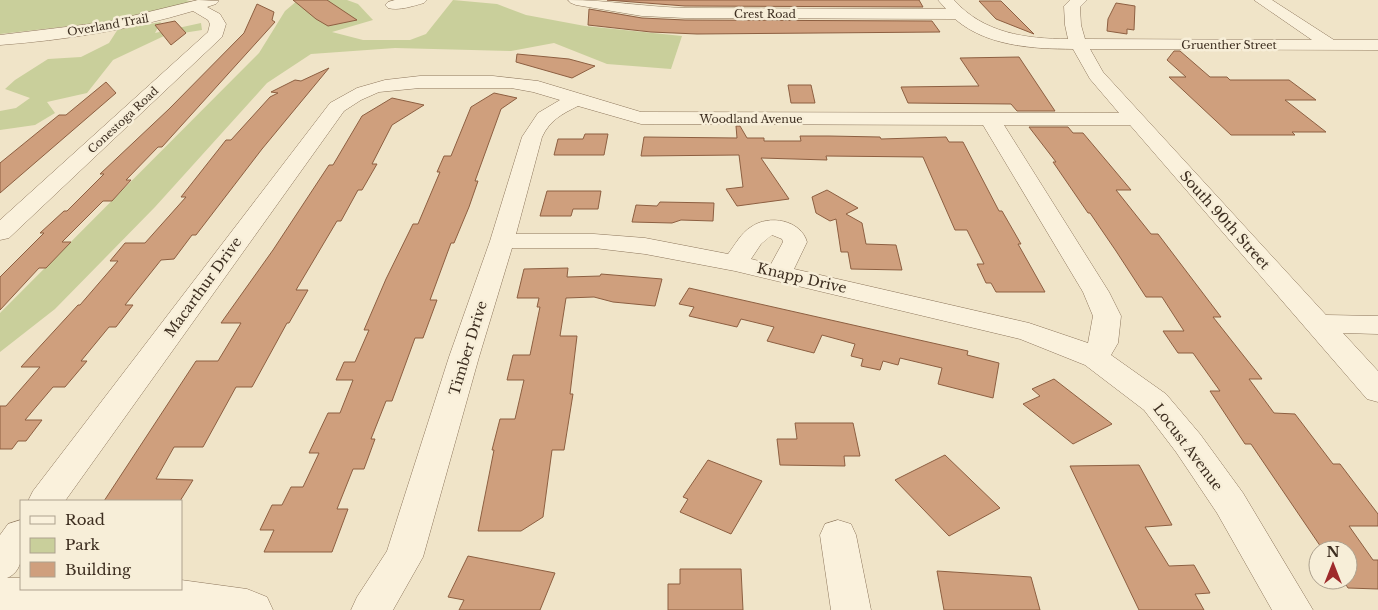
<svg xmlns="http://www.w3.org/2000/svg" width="1378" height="610" viewBox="0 0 1378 610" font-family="'Libre Baskerville',serif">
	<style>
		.green { fill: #c9cf9b }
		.building { fill: #cf9f7d; stroke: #8d5f41 }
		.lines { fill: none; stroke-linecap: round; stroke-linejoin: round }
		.minor-casing { stroke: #8d765c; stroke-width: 1 }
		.minor { fill: #faf1dc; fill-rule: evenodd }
		.labels { text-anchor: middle; stroke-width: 5; stroke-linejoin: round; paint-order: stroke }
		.far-street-label { font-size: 11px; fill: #3d2e20; stroke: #f7eed8 }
		.street-label { font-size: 14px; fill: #3d2e20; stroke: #f7eed8 }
	</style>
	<rect width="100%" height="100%" fill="#f0e4c8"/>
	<!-- green -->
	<g class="green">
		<polygon points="0,0 186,0 193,2 114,21 0,34"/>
		<polygon points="298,0 347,0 358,4 373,20 332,32 363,40 410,40 426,34 453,0 497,4 526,15 585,26 682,36 671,69 607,64 554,43 511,51 395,48 311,54 267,83 155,207 55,309 0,352 0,313 259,53 285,11"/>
		<polygon points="161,22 155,33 201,23 202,30 164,36 113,60 87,93 47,102 55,113 35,125 0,130 0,111 16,108 30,98 5,89 15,80 48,59 81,57 109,43 118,29"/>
	</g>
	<!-- building -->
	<g class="building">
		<polygon points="293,0 327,0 357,20 328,26 316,19"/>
		<polygon points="607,0 919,0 923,7 685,6"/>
		<polygon points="979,1 1001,1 1034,34 996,19"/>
		<polygon points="1116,3 1135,6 1134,30 1127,29 1127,34 1107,31 1108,19"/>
		<polygon points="257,4 274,12 272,20 275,22 162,147 158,147 126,180 131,180 112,201 103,201 62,242 71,242 46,268 39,268 0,310 0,277 44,233 40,233 64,211 67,211 104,174 100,174 169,109 244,33"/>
		<polygon points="589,9 642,18 685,20 932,21 940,32 697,34 651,32 588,25"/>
		<polygon points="175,21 186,33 171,45 155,25"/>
		<polygon points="1174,51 1180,51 1210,77 1227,77 1230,80 1289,80 1316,100 1285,100 1326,132 1292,132 1295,135 1231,135 1169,77 1186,77 1167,60"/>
		<polygon points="517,54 569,59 595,66 572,78 516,62"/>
		<polygon points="1019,57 1055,111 1017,111 1011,104 908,103 901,87 979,86 960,58"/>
		<polygon points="329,68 262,149 196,235 192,235 174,259 161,260 125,305 133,305 116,327 109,327 81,361 87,361 65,387 53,387 25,420 42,420 26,441 18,441 12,449 0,449 0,406 6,406 40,367 21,367 78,305 80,305 118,261 110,261 125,243 145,243 186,197 181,197 226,140 231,140 270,97 278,93 271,92 295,80 301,81"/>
		<polygon points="106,82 116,93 0,193 0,163 59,115 66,115"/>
		<polygon points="788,85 811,85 815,103 791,103"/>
		<polygon points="494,93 517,98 501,109 475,181 478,181 469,207 454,243 451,243 430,300 437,300 423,338 415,338 392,401 386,401 371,439 375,439 364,469 353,469 337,509 348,509 332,552 264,552 274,530 260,530 272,505 282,505 291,487 303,487 319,453 309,453 328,413 340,413 353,380 336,380 344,362 355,362 369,330 364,330 386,279 413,224 418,224 440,172 437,172 444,156 451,156 471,107"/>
		<polygon points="392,98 424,105 392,125 372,164 377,164 362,190 358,190 341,221 337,221 296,290 308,290 289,323 287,323 252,387 236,387 203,447 174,447 156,479 193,480 180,501 104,501 196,361 218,361 241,323 221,323 273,250 329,165 333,165 362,116"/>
		<polygon points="736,126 740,126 747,138 764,138 764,141 801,141 800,136 829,136 880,137 881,139 946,137 949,142 963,142 999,211 1002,211 1021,244 1018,244 1045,292 996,292 991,283 986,283 977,264 984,264 967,230 955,230 923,157 826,156 827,160 761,158 789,199 737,206 726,189 743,187 739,155 641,156 644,137 737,138"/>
		<polygon points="1029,127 1068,127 1073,133 1083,133 1131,190 1116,190 1151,234 1158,234 1221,317 1213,317 1262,379 1249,379 1274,413 1295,414 1333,464 1340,464 1378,514 1378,526 1349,526 1373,560 1378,560 1378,589 1348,588 1343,580 1348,580 1348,550 1323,550 1251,444 1245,444 1210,391 1220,391 1193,353 1178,353 1163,331 1184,331 1162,297 1146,297 1116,251 1090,213 1088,213 1053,162 1056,162"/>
		<polygon points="585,134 608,134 604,155 554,155 558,139 583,139"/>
		<polygon points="827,190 858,208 846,214 862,223 866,244 896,245 902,270 851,269 848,252 841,252 836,219 830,221 816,213 812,197"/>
		<polygon points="547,191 601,191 598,209 573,209 571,216 540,216"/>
		<polygon points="660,202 714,203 713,221 681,220 672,223 632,222 636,205 657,206"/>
		<polygon points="568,268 567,277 600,276 601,274 662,279 655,306 613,302 594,297 566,298 560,336 577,336 570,394 573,394 564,450 552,450 543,517 521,531 478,531 494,450 492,450 500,419 515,419 524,380 507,380 513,355 530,355 540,307 537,307 539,298 517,298 524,269"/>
		<polygon points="689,288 968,351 967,355 999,363 993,398 938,384 942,368 900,358 898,365 883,361 880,370 861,366 863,359 851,356 855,344 822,335 814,353 767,341 774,327 741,319 737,327 689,316 694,307 679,304"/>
		<polygon points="1054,379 1112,424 1073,444 1023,404 1040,396 1032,389"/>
		<polygon points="795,423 853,423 860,456 844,456 845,466 780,465 777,439 797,439"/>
		<polygon points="945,455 1000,508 949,536 895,480"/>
		<polygon points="708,460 762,481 731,534 680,512 688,499 683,497"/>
		<polygon points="1139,465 1172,525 1145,527 1169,566 1194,565 1210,593 1195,594 1204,610 1139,610 1070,466"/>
		<polygon points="468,556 555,573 540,610 459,610 464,600 448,597"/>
		<polygon points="680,569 741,569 743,610 668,610 668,584 680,584"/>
		<polygon points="937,571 1031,577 1040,610 944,610"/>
	</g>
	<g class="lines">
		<defs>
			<g id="minor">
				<path d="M198,0L219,1L216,4L207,7L220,14L226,24L222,37L9,238L0,240V220L208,32L210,24L208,20L193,11C130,30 65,40 0,45V35L107,22Z"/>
				<path d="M395,0H427L424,3C413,6 399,11 388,8L385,5L388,2Z"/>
				<path d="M568,0C608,0 646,7 685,8L946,9L938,0H954C983,33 1026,39 1068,39L1065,25L1064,6L1070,0H1087L1080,7L1081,25L1085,39L1312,40L1254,0H1272L1334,40H1378V50L1090,49L1103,72L1326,315L1378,316V334L1343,333L1378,371V402L1367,399L1130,125H1004L1109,292L1121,316L1118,343L1111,355L1166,394L1200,434L1243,493L1313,610H1272L1217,513L1176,452L1144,410L1085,365L1020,339L735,271L645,254L594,248H512L479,357L423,557L393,610H351L357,597L387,551L449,357L490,241L522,137L538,113L560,100L533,92L511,88H420L379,92L361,100L344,111L65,501H28L33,491L330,103L357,88L385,80L420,76H493L538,81L641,112L1119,113L1090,79L1073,49C1033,49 986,46 955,19L685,18L642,16L576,5L571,3ZM578,106L641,124L983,125L1083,292L1093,316L1088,343L1029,323L794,269L807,242C801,220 769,214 751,227C741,233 735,245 728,254L645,238L594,234H516L542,137C550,120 562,114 578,106ZM772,235L782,239L783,242L771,264L751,259L761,244Z"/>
				<path d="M21,520C22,538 28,570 7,578H21V589H181V580L247,589L267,597L273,610H0V535L8,524Z"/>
				<polygon points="838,520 851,524 856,535 871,610 831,610 820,535 825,524"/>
			</g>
		</defs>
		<!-- minor casing -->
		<use href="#minor" class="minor-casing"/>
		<!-- minor -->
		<use href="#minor" class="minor"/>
	</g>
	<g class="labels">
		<!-- far-street labels -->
		<g class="far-street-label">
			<text x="765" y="18">Crest Road</text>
			<text transform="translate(108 25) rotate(-10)" y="4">Overland Trail</text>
			<text x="1229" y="49">Gruenther Street</text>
			<text x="751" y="123">Woodland Avenue</text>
			<text transform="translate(123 120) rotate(-43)" y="4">Conestoga Road</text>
		</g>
		<!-- street labels -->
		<g class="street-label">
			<text transform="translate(1225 220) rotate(48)" y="5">South 90th Street</text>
			<text transform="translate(802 278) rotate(13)" y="5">Knapp Drive</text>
			<text transform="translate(203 287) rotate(-54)" y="5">Macarthur Drive</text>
			<text transform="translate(468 348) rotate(-73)" y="5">Timber Drive</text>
			<text transform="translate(1188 447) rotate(53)" y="5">Locust Avenue</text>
		</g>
	</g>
	<!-- legend -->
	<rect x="20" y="500" width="162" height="90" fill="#f7eed8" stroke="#ada18e"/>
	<rect x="30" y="516" width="25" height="8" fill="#faf1dc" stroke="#ada18e"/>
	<text x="65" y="525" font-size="15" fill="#3d2e20">Road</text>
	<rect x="30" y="538" width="25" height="15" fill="#c9cf9b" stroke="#ada18e"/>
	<text x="65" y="550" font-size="15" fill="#3d2e20">Park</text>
	<rect x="30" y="562" width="25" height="15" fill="#cf9f7d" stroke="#ada18e"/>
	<text x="65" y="575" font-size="15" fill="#3d2e20">Building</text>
	<!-- north arrow -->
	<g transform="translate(1333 565)"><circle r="24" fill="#f7eed8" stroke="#ada18e"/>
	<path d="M0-4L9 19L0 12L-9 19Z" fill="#9e2a2b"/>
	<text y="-8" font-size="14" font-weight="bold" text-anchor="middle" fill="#3d2e20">N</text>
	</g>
</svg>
